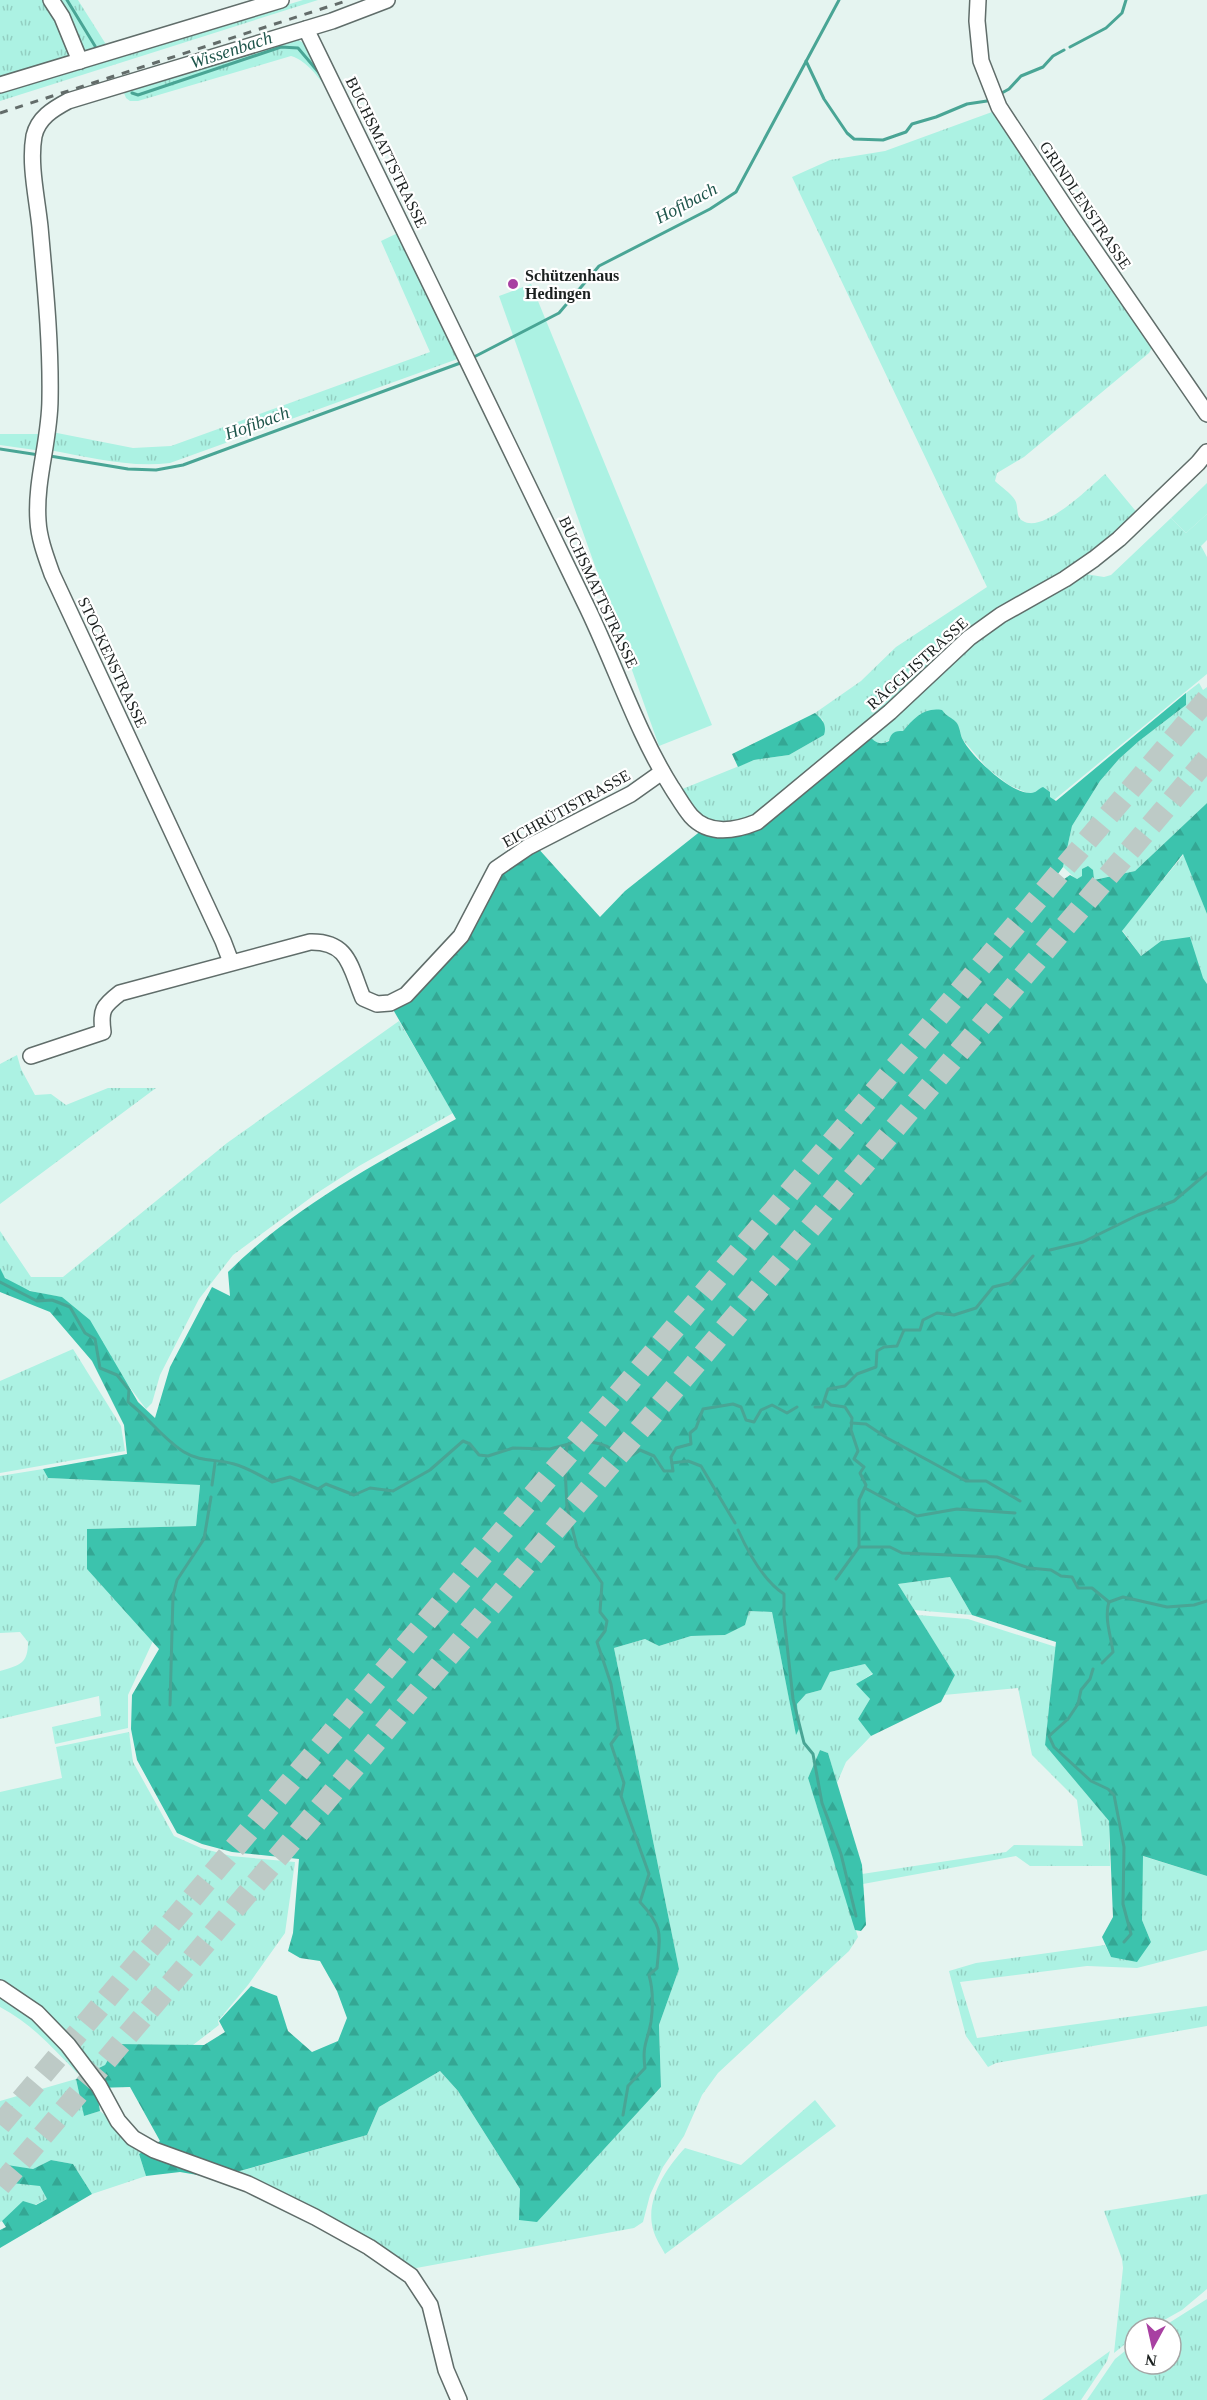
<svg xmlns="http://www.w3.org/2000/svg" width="1207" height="2400" viewBox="0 0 1207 2400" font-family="Georgia,serif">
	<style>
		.grass { fill: url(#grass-tufts) }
		.forest { fill: url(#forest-firs) }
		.green { fill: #acf2e3 }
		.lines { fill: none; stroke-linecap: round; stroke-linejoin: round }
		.stream { stroke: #49a595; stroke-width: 3 }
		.highway-tunnel { stroke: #bdcac6; stroke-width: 22; stroke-dasharray: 22 11; stroke-linecap: butt }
		.minor-casing { stroke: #606d6a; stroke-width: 18 }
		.minor { stroke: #fff; stroke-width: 15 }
		.rail { stroke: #636c6a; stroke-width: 3; stroke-dasharray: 8 8; stroke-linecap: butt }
		.poi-dot { fill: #a840a2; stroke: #fff; stroke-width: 2 }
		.labels { text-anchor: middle; stroke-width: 4.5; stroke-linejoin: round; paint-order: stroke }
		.street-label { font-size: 16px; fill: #1b201f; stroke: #fff }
		.poi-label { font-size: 16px; font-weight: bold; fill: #1b201f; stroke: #fff; text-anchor: start }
		.water-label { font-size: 18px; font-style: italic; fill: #1e554b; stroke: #fff }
	</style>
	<defs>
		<pattern id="grass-tufts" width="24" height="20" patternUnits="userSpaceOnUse" patternTransform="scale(1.5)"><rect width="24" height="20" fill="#acf2e3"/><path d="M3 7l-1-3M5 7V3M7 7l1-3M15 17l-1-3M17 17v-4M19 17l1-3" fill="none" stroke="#93cfc2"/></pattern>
		<pattern id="forest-firs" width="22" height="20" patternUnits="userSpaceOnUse" patternTransform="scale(1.5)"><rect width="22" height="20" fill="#3cc3ad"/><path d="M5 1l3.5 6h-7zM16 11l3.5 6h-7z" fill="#34a794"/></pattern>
	</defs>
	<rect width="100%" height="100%" fill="#e5f4f0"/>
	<!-- grass -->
	<g class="grass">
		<polygon points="0,0 46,0 70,54 66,59 0,79"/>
		<polygon points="55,0 78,0 107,46 85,50 78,45"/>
		<polygon points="303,0 318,0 0,101 0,92"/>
		<path d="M291,38C315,41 321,73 330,92C319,79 308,61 291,56L138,101H130L126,98L122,88Z"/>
		<path d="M992,112H996L1153,346L1149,353L1024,457L997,473L995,481C1001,487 1011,493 1015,500C1019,507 1015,517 1023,521C1043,534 1090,487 1105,474L1139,515L1115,538L996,616L754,821L716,827L692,813L680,790L754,760L789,755L824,735L823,720L815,713L861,681L896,647L987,587L792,177L830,160L885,151Z"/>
		<path d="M402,231L463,357L170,463C129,468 89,457 49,450L52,432L133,448L171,446L430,352L381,241Z"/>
		<polygon points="0,434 45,434 42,451 0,445"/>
		<polygon points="1207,514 1207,540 1201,546 1207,557 1207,674 1054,800 1050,797 1027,793 1009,785 988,769 963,740 956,723 948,718 909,724 903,731 883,744 875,742 867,734 983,632 1079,573 1104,577 1111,575 1171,518 1186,533"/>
		<polygon points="1199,683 1203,690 1207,687 1207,803 1135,871 1093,880 1082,877 1076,879 1063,867 1072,826 1100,781 1119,759 1139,741 1186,705 1186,693"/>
		<polygon points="1184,854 1207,914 1207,984 1161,941 1141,956 1122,930"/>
		<path d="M399,1021L453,1113L359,1166L317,1193L233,1255L199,1299L160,1375L152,1403L146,1409L62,1297C44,1294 6,1289 0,1269C0,1258 0,1242 0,1231L31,1277H63L227,1143Z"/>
		<polygon points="17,1055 21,1069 35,1095 51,1094 66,1105 108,1088 156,1088 0,1204 0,1064"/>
		<polygon points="73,1349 121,1426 125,1451 0,1473 0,1381"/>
		<path d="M43,1469L48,1478L200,1485L196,1526L88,1529V1569L153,1641L128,1695V1728L55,1744L52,1727L101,1716L99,1696L0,1719V1671C20,1665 28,1664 28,1642L20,1632L0,1633V1476Z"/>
		<polygon points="950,1577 972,1615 914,1610 898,1584"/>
		<polygon points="749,1611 772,1612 796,1734 799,1729 797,1704 806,1694 821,1690 830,1672 865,1664 873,1673 857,1684 870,1699 858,1719 871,1736 846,1762 837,1783 828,1753 820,1750 808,1778 858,1937 849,1951 718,2073 702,2095 684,2136 663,2167 650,2195 643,2222 634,2228 411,2269 234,2173 367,2135 379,2107 440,2071 458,2091 520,2189 519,2220 661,2088 659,2025 679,1969 614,1648 645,1639 659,1646 691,1636 725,1635"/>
		<polygon points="917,1615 968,1619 1056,1647 1045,1745 1109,1821 1110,1866 1030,1866 1016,1856 863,1884 862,1874 1006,1852 1014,1845 1083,1846 1077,1800 1032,1755 1018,1688 944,1695 955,1675"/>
		<polygon points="129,1732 133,1762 174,1836 201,1848 231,1856 295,1862 285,1933 248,1985 218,2021 219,2025 193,2045 117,2044 105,2065 94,2070 0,1983 0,1792 62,1778 56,1747"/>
		<polygon points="1142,1856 1207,1876 1207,1950 1137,1968 1087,1966 960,1982 977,2038 1207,2006 1207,2026 996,2063 988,2067 966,2036 949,1971 976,1963 1105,1945 1111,1957 1151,1942 1142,1920"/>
		<path d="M0,1992L34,2016L81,2070L77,2073C53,2048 31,2023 0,2007Z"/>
		<polygon points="76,2079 84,2116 100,2111 146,2150 139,2154 146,2176 92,2194 73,2164 51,2160 33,2169 7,2166 41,2186 47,2199 0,2222 0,2101"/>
		<path d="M815,2100L836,2126L665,2254C661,2246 655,2238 653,2229C645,2200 666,2168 685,2148L741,2165Z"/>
		<polygon points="1207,2194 1207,2289 1182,2310 1150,2328 1135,2328 1135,2336 1114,2353 1123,2268 1122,2259 1104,2211"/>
		<polygon points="1207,2299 1207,2400 1087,2400 1115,2359 1135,2343 1135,2364 1171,2364 1171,2328 1161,2328"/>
		<polygon points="1110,2351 1107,2361 1081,2400 1042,2400"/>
	</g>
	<!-- forest -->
	<g class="forest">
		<path d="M1186,693V705L1139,741L1119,759L1100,781L1072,826L1063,867L1055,878L1060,882L1070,875L1077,879L1082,876V869L1088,866L1093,870L1094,880L1135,871L1207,803V914L1183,854L1122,931L1141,956L1161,941L1190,937L1203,978L1207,984V1876L1143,1856L1142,1920L1151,1942L1137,1962L1111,1957L1102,1937L1113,1917L1109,1821L1045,1745L1056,1642L972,1615L950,1577L898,1584L955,1675L941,1702L871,1736L858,1719L870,1699L856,1684L873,1674L865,1664L830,1672L821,1690L806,1694L797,1704L799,1729L796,1735L772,1612L749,1611L745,1625L725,1635L691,1636L659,1646L645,1639L614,1648L679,1969L659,2025L661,2087L537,2222L519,2220L520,2189L458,2091L440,2071L379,2107L367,2135L215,2178L180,2172L146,2176L139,2154L160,2141L130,2087L96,2088L100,2111L84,2116L76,2079L105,2065L117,2044L204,2045L225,2032L219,2021L251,1986L277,1996L288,2031L312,2052L338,2041L347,2018L337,1991L320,1961L300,1958L288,1951L293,1933L299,1859L232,1852L202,1844L177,1833L137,1760L131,1729L132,1695L159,1649L87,1569V1529L196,1526L200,1485L48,1478L43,1469L127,1454L124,1425L92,1361L50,1312L0,1292V1268L5,1278L30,1291L62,1297L90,1320L138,1402L155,1418L170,1367L212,1287L230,1296L228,1272C295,1206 375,1164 456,1119L391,1006L466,935L507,866L536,846L600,917L625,891L702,830L728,834L867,734C875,742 879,746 889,741C891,732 895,731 903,731C914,718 924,707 942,710C947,717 951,717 956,722C960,726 960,735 963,740C972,757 1011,794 1031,793C1036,793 1038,789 1043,787L1050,792V797L1056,801Z"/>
		<path d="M815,713C823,720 827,725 824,735L789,755L754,760L738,767L732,754Z"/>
		<polygon points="820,1750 828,1753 862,1865 866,1925 861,1931 855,1930 808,1778"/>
		<polygon points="51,2160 73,2164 92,2194 0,2248 0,2230 6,2227 2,2221 23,2201 36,2205 47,2199 40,2186 12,2183 7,2165 33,2169"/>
	</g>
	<!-- green -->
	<g class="green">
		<polygon points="531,284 712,725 659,746 499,296"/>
		<polygon points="1207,483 1207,514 1186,533 1171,518"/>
	</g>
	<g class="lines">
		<!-- stream -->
		<g class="stream">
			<polyline points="67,0 95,46"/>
			<polyline points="1070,47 1106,28 1122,13 1126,0"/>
			<polyline points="806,61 824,99 847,133 854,139 883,140 906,132 912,124 936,117 967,104 987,101"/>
			<polyline points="132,93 138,95 281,47 298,48 320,74"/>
			<polyline points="1000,94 1009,89 1021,76 1043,67 1053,56 1064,50"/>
			<polyline points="472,358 559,313 599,266 710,209 736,192 839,0"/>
			<polyline points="0,449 39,455"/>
			<polyline points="50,456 128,469 156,470 183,465 463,362"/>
			<polyline points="1050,1250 1083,1242 1138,1215 1174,1201 1207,1173"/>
			<path d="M0,1282L37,1301L52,1300L70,1307L85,1333L95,1339L100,1368L117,1375L129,1390L128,1402C148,1417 163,1439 184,1452C200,1462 217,1459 234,1464C248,1468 260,1475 272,1482L290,1477L318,1489L326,1484L354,1495L370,1488L393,1491L430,1470L463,1441L470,1444L479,1455L488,1456L513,1448L550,1449L569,1444L579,1438C590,1444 596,1441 606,1446C613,1449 619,1458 627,1457C631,1456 636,1453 640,1450L654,1456L664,1471H673L671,1457L676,1448L691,1444L690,1433L696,1428L703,1409L733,1404L741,1407L746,1420L754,1422L761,1410L772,1405L787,1413L797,1407"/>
			<polyline points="826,1401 831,1405 845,1407 852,1418 851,1430 858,1451 854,1459 864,1467 860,1473 866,1485 859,1500 859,1547 836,1579"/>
			<polyline points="815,1407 822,1407 828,1389 845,1386 857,1374 876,1367 877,1351 884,1347 897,1346 904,1330 920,1330 923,1320 937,1313 954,1315 976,1308 993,1287 1010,1283 1033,1256"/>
			<polyline points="851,1423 866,1424 887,1438 966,1481 986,1481 1020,1501"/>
			<path d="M567,1445L565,1468L567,1507L577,1547L602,1583L600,1612L607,1621L605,1631L597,1642L611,1684L619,1733L611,1744L624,1783L621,1796L649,1874L640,1902C664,1928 660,1934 657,1968L649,1975C653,1989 653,2007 651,2022C647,2043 642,2045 645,2068L628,2086L623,2115"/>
			<polyline points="672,1463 688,1461 701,1466 735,1523"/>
			<polyline points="212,1485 215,1463"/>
			<polyline points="865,1488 917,1516 957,1509 1015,1513"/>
			<path d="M738,1530C748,1552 764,1581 784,1594V1617L793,1699L804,1743L813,1754L822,1803L841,1854L856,1916"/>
			<polyline points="859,1547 890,1547 902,1553 997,1557 1029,1568 1051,1570 1061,1576 1072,1577 1078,1588 1092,1588 1109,1602 1123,1597 1167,1607 1194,1605 1207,1601"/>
			<path d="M1102,1663L1113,1652C1111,1636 1104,1618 1109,1602"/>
			<polyline points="1093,1669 1090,1679 1081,1690 1078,1704 1068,1719 1049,1736 1054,1747 1091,1781 1108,1789 1114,1795 1124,1847 1123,1904 1131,1934 1124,1942"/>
			<polyline points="170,1705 173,1596 177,1580 204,1539 211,1497"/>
		</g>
		<!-- highway-tunnel -->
		<g class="highway-tunnel">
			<polyline points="0,2125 1207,699"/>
			<polyline points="0,2186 1207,759"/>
		</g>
		<defs>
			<g id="minor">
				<polyline points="51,0 62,17 80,61"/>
				<polyline points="978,0 977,21 981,61 999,107 1073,219 1207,414"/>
				<path d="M306,29C399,220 493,412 585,603C615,664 636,731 672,788C678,797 684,808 691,816C709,836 735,831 757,822L890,712L969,638L1001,615L1065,579L1094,559L1119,539L1198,463L1207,452"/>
				<polyline points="0,85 281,0"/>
				<path d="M231,962L223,941L52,574C46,557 39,539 38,521C35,480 50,440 50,399C51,342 45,284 40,227C37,198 29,164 34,136C38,118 53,109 68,101L332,21L387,0"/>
				<path d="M31,1056L103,1032C100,1010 103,1006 120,993L310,942C349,941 350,967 363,998L377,1004L390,1003L406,995L461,936L496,869L528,847L631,794L662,772"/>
				<polyline points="0,1988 37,2013 68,2045 99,2086 118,2121 133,2138 154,2150 248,2184 315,2217 369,2247 411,2276 430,2305 446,2370 459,2400"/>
			</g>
		</defs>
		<!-- minor casing -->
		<use href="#minor" class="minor-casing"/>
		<!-- minor -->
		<use href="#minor" class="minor"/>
		<!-- rail -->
		<polyline class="rail" points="0,113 349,0"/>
	</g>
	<!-- markers -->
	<circle class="poi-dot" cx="513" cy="284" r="6"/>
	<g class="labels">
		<!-- street labels -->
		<g class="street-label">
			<text transform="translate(387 152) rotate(64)" y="6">BUCHSMATTSTRASSE</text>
			<text transform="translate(1086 205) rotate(56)" y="6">GRINDLENSTRASSE</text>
			<text transform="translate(599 592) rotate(65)" y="6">BUCHSMATTSTRASSE</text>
			<text transform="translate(113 662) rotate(65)" y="6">STOCKENSTRASSE</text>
			<text transform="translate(917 663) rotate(-42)" y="6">RÄGGLISTRASSE</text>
			<text transform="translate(566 808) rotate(-29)" y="6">EICHRÜTISTRASSE</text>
		</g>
		<!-- poi labels -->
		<g class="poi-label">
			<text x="525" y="281">Schützenhaus<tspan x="525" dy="18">Hedingen</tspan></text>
		</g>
		<!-- water labels -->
		<g class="water-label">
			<text transform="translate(231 50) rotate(-18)" y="6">Wissenbach</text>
			<text transform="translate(686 203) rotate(-28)" y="6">Hofibach</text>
			<text transform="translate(257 423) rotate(-20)" y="6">Hofibach</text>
		</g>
	</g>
	<!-- north arrow -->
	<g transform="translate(1153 2346) rotate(188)"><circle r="28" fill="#ffffff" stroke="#a4a6a5" stroke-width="1.5"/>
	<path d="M0-4.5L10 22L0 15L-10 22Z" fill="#a840a2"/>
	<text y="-9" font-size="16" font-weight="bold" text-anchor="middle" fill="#1b201f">N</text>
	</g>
</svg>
